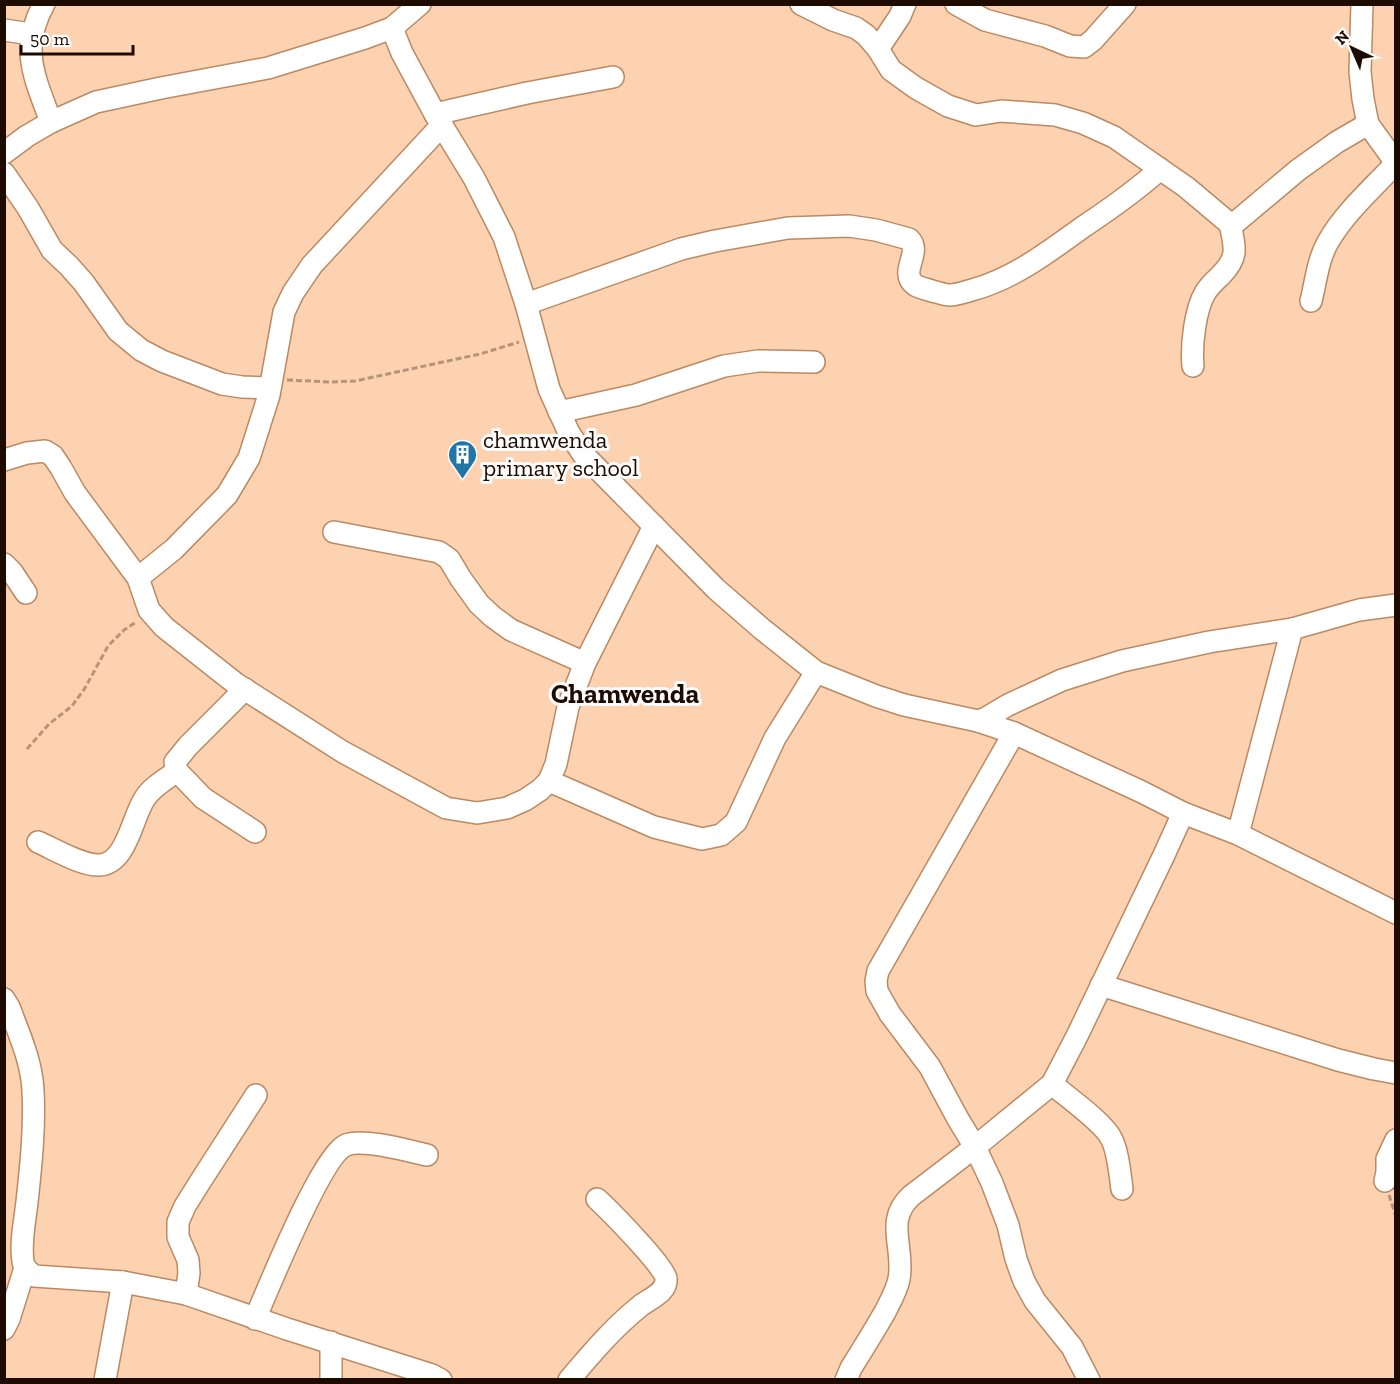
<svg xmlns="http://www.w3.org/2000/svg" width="1400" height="1384" viewBox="0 0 1400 1384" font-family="'Zilla Slab',serif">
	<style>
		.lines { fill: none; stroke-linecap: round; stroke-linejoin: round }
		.minor-casing { stroke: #bb8962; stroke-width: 24 }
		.path { stroke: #b69379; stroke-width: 3; stroke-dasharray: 6 3; stroke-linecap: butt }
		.minor { stroke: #fff; stroke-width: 21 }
		.labels { text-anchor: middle; stroke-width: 6; stroke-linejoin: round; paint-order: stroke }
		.poi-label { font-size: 24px; fill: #1e0b00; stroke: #fcfcfc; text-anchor: start }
		.quarter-label { font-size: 27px; font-weight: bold; fill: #1e0b00; stroke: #fcfcfc }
	</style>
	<rect width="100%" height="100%" fill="#fdd2b1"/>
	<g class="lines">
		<defs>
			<g id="minor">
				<path d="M44,4C19,49 35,78 51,122"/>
				<polyline points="801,4 833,20 856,28 866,35 878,49 891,70 916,88 948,106 976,115 1001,111 1055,115 1083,123 1114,137 1186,187 1230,224 1236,222 1298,170 1337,142 1368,124"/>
				<polyline points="956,4 985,20 1045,36 1070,46 1084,47 1093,40 1125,4"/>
				<polyline points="1362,4 1360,72 1363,99 1368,124 1396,163"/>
				<polyline points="392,28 402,53 435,114 474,178 504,237 526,304 549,389 569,433 583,454 716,589 762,629 816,672 876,696 904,705 978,721 986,718 1008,705 1062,680 1122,661 1209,642 1292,629 1359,610 1396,605"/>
				<polyline points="4,30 31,34"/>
				<polyline points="878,49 900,16 905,4"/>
				<polyline points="435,114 527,93 613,77"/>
				<polyline points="4,153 27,136 51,122 96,102 161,88 268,68 365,38 392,28 420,4"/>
				<polyline points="4,173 28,208 52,250 69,266 84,283 118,331 141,350 162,361 222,384 242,387 270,388"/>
				<path d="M1311,301C1316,281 1318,259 1328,242C1345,212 1373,188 1396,163"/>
				<path d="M526,304L681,249L715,241L788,228L849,226L876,230L909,239C923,252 898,272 915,285C920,288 926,289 932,291C937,292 944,295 950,295C957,295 965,292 972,290C1015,278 1048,252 1083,227C1110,209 1136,191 1160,169"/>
				<path d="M1193,366C1191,346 1195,310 1205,293C1209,286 1215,281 1221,275C1239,257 1235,247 1230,224"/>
				<polyline points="559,412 636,395 724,366 758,361 814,362"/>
				<polyline points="4,460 27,453 45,451 53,456 61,468 75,493 138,578 149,610 164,627 235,683 343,752 446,808 477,813 507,808 525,800 540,790 549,781 556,764 568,707 585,663 654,526"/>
				<polyline points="334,532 439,552 449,559 461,579 479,604 493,617 511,630 585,663"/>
				<polyline points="4,564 12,572 26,593"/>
				<polyline points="138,578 174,549 227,495 249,458 269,395 284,312 293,293 312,265 442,125"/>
				<polyline points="245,689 188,746 175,762 177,771 203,798 255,832"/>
				<polyline points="978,721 1014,733 1142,792 1183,813 1238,834 1396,913"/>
				<polyline points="1014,733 878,971 876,981 877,991 882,1000 890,1014 930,1067 958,1119 975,1147 992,1183 1008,1225 1016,1259 1024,1281 1035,1301 1072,1347 1089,1380"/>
				<polyline points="549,781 654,827 702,839 721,835 736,822 775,738 816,672"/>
				<polyline points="1238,834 1292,629"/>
				<path d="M38,842C54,849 82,866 100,865C127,863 132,817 145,798C152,787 166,779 177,771"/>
				<polyline points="1101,985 1338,1060 1374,1069 1396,1073"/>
				<path d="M4,999L9,1007C19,1034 32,1062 33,1091C35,1127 31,1165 27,1202C25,1221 20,1242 23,1262C24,1268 29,1272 34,1276L123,1282L186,1294L287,1329L432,1375L441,1380"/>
				<path d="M1052,1084C1067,1097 1103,1122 1111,1138C1118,1150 1120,1175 1122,1189"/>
				<polyline points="1385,1181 1387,1172 1387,1159 1396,1140"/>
				<polyline points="186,1294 189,1273 188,1260 178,1237 178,1222 185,1206 200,1182 256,1095"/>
				<path d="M255,1319C268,1289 322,1155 346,1145C363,1138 409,1151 427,1155"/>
				<polyline points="4,1329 9,1319 25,1268"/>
				<polyline points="105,1380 123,1282"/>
				<polyline points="331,1380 331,1342"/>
				<path d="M569,1380C591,1354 613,1328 639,1307C648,1299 668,1293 666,1278C665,1267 609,1210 597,1199"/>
				<path d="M846,1380L851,1368C863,1349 874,1331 885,1312C890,1302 897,1290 899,1279C905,1247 884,1221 911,1196L975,1147L1052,1084L1077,1036L1164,855L1183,813"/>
			</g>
		</defs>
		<!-- minor casing -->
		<use href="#minor" class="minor-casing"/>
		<!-- path -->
		<g class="path">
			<polyline points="287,380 331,382 355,381 480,354 519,342"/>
			<polyline points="27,749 49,724 72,706 85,688 108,646 124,630 136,622"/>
			<polyline points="1389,1195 1396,1217"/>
		</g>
		<!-- minor -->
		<use href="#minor" class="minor"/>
	</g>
	<!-- icons -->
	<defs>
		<symbol id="building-pin" viewBox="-11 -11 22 30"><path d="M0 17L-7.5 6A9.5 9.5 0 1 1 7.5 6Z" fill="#2176a6" stroke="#fcfcfc"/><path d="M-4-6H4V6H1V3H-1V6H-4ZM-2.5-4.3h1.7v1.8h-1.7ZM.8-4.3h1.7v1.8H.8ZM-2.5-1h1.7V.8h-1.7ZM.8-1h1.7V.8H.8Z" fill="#fff"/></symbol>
	</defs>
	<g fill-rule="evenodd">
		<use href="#building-pin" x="446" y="438" width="33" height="45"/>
	</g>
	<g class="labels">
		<!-- poi labels -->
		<g class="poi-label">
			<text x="483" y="448">chamwenda<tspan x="483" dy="28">primary school</tspan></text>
		</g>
		<!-- quarter labels -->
		<g class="quarter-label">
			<text x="625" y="703">Chamwenda</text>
		</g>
	</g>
	<!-- border -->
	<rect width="1400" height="1384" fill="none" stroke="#1e0b00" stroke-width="12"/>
	<!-- north arrow -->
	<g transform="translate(1352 48) rotate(316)" stroke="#fcfcfc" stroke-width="4.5" paint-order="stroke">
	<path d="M0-4.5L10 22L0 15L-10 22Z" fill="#1e0b00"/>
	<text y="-9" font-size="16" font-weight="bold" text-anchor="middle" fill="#1e0b00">N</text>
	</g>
	<!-- scale -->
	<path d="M21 45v9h112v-9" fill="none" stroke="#1e0b00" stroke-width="3"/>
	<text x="30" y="45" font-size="18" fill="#1e0b00" stroke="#fcfcfc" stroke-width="4.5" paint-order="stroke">50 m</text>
</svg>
